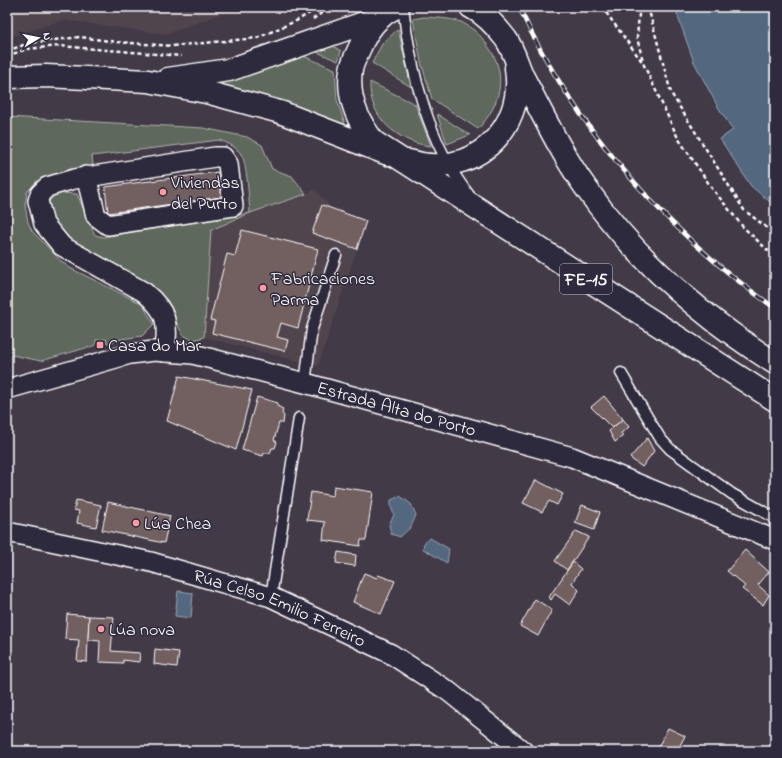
<svg xmlns="http://www.w3.org/2000/svg" width="782" height="758" viewBox="0 0 782 758" font-family="'Indie Flower',sans-serif">
	<style>
		.built { fill: #51454e }
		.green { fill: #5e685c; stroke: #aeb4ae }
		.water { fill: #52687e; stroke: #97a4b2 }
		.building { fill: #725e5f; stroke: #fff }
		.lines { fill: none; stroke-linecap: round; stroke-linejoin: round }
		.lane-casing { stroke: #fff; stroke-width: 13 }
		.street-casing { stroke: #fff; stroke-width: 22 }
		.secondary-casing { stroke: #fff; stroke-width: 25 }
		.highway-casing { stroke: #fff; stroke-width: 25 }
		.path { stroke: #fff; stroke-width: 2.5; stroke-dasharray: 4 3; stroke-linecap: butt }
		.lane { stroke: #2f2a3d; stroke-width: 10 }
		.street { stroke: #2f2a3d; stroke-width: 19 }
		.secondary { stroke: #2f2a3d; stroke-width: 22 }
		.highway { stroke: #2f2a3d; stroke-width: 22 }
		.rail-casing { stroke: #fff; stroke-width: 4.5 }
		.rail { stroke: #2f2a3d; stroke-width: 3; stroke-dasharray: 9; stroke-linecap: butt }
		.poi-dot { fill: #ff9aa2; stroke: #2f2a3d; stroke-width: 1.5 }
		.labels { text-anchor: middle; stroke-width: 3; stroke-linejoin: round; paint-order: stroke }
		.shield { fill: #2f2a3d; stroke: #c1bfc5; stroke-width: 1 }
		.shield-label { font-size: 17px; font-weight: bold; fill: #fff }
		.poi-label { font-size: 18px; fill: #fff; stroke: #2f2a3d; text-anchor: start }
		.street-label { font-size: 18px; fill: #fff; stroke: #2f2a3d }
	</style>
	<rect width="100%" height="100%" fill="#433a47"/>
	<filter id="ink" filterUnits="userSpaceOnUse"><feTurbulence type="fractalNoise" baseFrequency=".025" numOctaves="2"/><feDisplacementMap in="SourceGraphic" scale="8" xChannelSelector="R" yChannelSelector="G"/><feConvolveMatrix kernelMatrix="1 2 1 2 8 2 1 2 1" color-interpolation-filters="sRGB"/></filter>
	<g filter="url(#ink)">
		<!-- built -->
		<g class="built">
			<polygon points="7,7 241,7 165,34 63,20 7,38"/>
			<polygon points="315,190 331,208 366,221 318,366 204,337 211,230 250,213"/>
		</g>
		<!-- green -->
		<g class="green">
			<path d="M424,17C436,18 449,18 461,22C473,28 481,35 488,46C508,74 501,105 478,129L432,99L421,62L413,19Z"/>
			<polygon points="398,29 411,87 372,63 382,44"/>
			<polygon points="328,43 341,51 338,61 310,49"/>
			<polygon points="298,54 335,69 337,100 347,130 208,84"/>
			<path d="M370,82L415,104L431,146C398,143 368,117 370,82Z"/>
			<polygon points="437,114 470,135 447,144"/>
			<path d="M7,117L203,128L247,137L262,145L272,169L292,176L306,194L250,213L211,230L204,337L193,340L183,335L168,306L68,240L54,222L49,212V201L62,189L63,193L77,194L95,235L103,237L250,213C249,202 247,165 242,156C238,147 227,143 219,140L92,156L93,165L37,181L27,192L25,205L28,222L32,231L61,261L70,268L142,304L154,324L142,336L121,339L107,343L106,339L96,340V345L41,361L7,354Z"/>
		</g>
		<!-- water -->
		<g class="water">
			<polygon points="678,7 775,7 775,206 751,186 720,139 733,130 718,107 694,62 677,14"/>
			<polygon points="400,496 411,504 416,515 411,527 400,537 391,534 389,524 394,515 391,507 391,500"/>
			<polygon points="430,538 449,549 447,563 423,549 424,543"/>
			<polygon points="178,591 193,593 191,618 175,616"/>
		</g>
		<!-- building -->
		<g class="building">
			<polygon points="218,172 222,197 108,213 105,187"/>
			<polygon points="322,205 366,221 357,249 312,233"/>
			<polygon points="242,230 318,249 298,328 281,323 277,337 288,340 285,351 212,333 215,321 210,320 227,254 235,256"/>
			<polygon points="179,376 252,390 236,450 167,421"/>
			<polygon points="604,396 623,419 612,428 591,407"/>
			<polygon points="257,397 278,403 277,406 283,409 282,413 284,416 283,423 279,423 274,440 277,442 275,448 272,448 270,453 264,453 263,456 242,450"/>
			<polygon points="623,419 629,427 621,433 623,436 615,442 609,431"/>
			<polygon points="647,438 654,451 642,467 630,458"/>
			<polygon points="536,480 563,494 557,505 549,501 542,512 523,503"/>
			<polygon points="334,486 373,492 366,540 361,540 360,546 323,540 325,522 307,520 311,492 333,496"/>
			<polygon points="76,500 101,505 96,527 77,523 79,511 74,510"/>
			<polygon points="108,502 170,516 164,543 102,530"/>
			<polygon points="582,505 600,512 594,530 575,523"/>
			<polygon points="576,531 589,537 567,570 555,561"/>
			<polygon points="745,550 769,572 758,585 769,595 763,605 742,589 745,586 727,571"/>
			<polygon points="338,552 356,555 355,566 336,563"/>
			<polygon points="573,562 581,569 572,583 579,590 570,605 555,594 551,600 549,597"/>
			<polygon points="364,573 377,578 378,575 395,581 381,614 353,602"/>
			<polygon points="535,599 552,610 538,636 520,626"/>
			<polygon points="67,614 89,616 87,662 77,661 79,640 65,639"/>
			<polygon points="89,616 114,617 111,651 140,653 139,662 123,660 123,663 99,662 100,641 88,640"/>
			<polygon points="155,649 179,652 177,667 154,664"/>
			<polygon points="668,728 685,736 677,751 656,751"/>
		</g>
		<g class="lines">
			<defs>
				<g id="lane">
					<path d="M403,7C410,70 429,145 469,195"/>
					<polyline points="621,373 660,438 670,449 732,494 773,517 775,522"/>
					<polyline points="305,383 312,329 336,255"/>
					<polyline points="271,597 299,418"/>
				</g>
				<g id="street">
					<path d="M86,176L96,216L108,225L233,206L228,164L223,157H215L74,179L47,187L40,194L38,201L44,224L62,246L144,292C168,312 168,322 165,352"/>
					<path id="s1" d="M7,389L130,354L154,351L193,354L305,383L572,457L775,540"/>
					<path id="s2" d="M7,532L151,562L271,597L391,654L448,691L523,751"/>
				</g>
				<g id="secondary">
					<polyline points="7,77 46,76 148,81 206,92 280,112 388,154"/>
					<polyline points="168,79 229,70 381,17"/>
				</g>
				<g id="highway">
					<path d="M397,7C379,14 367,31 360,47C357,54 352,63 351,70C347,97 358,122 374,142L775,400"/>
					<path d="M471,7C485,14 496,26 506,39C513,49 517,63 522,75C542,113 561,153 586,188C636,260 701,316 775,363"/>
					<path d="M409,161C470,180 526,131 516,68"/>
				</g>
			</defs>
			<!-- lane casing -->
			<use href="#lane" class="lane-casing"/>
			<!-- street casing -->
			<use href="#street" class="street-casing"/>
			<!-- secondary casing -->
			<use href="#secondary" class="secondary-casing"/>
			<!-- highway casing -->
			<use href="#highway" class="highway-casing"/>
			<!-- path -->
			<g class="path">
				<polyline points="602,7 643,63 678,138 711,187 743,227 775,257"/>
				<polyline points="637,7 639,14 637,38 643,61"/>
				<polyline points="648,7 671,93 744,210 775,234"/>
				<polyline points="313,19 330,7"/>
				<polyline points="7,51 29,43 80,37 117,42 172,46 257,38 298,20 319,7"/>
				<polyline points="7,56 27,49 59,46 181,56"/>
			</g>
			<!-- lane -->
			<use href="#lane" class="lane"/>
			<!-- street -->
			<use href="#street" class="street"/>
			<!-- secondary -->
			<use href="#secondary" class="secondary"/>
			<!-- highway -->
			<use href="#highway" class="highway"/>
			<defs>
				<path id="rail" d="M519,7C573,125 668,234 775,308"/>
			</defs>
			<!-- rail casing -->
			<use href="#rail" class="rail-casing"/>
			<!-- rail -->
			<use href="#rail" class="rail"/>
		</g>
	</g>
	<!-- markers -->
	<g class="poi-dot">
		<circle cx="163" cy="192" r="4"/>
		<circle cx="263" cy="288" r="4"/>
		<rect x="96" y="341" width="8" height="8" rx="2"/>
		<circle cx="136" cy="523" r="4"/>
		<circle cx="101" cy="629" r="4"/>
	</g>
	<g class="labels">
		<!-- shield labels -->
		<rect class="shield" x="560" y="264" width="52" height="30" rx="3"/>
		<g class="shield-label">
			<text x="586" y="285">FE-15</text>
		</g>
		<!-- poi labels -->
		<g class="poi-label">
			<text x="171" y="188">Viviendas<tspan x="171" dy="21">del Purto</tspan></text>
			<text x="271" y="284">Fabricaciones<tspan x="271" dy="21">Parma</tspan></text>
			<text x="108" y="351">Casa do Mar</text>
			<text x="144" y="529">Lúa Chea</text>
			<text x="109" y="635">Lúa nova</text>
		</g>
		<!-- street labels -->
		<g class="street-label">
			<text dy="6" stroke="none"><textPath href="#s1" startOffset="402">Estrada Alta do Porto</textPath></text>
			<text dy="6" stroke="none"><textPath href="#s2" startOffset="284">Rúa Celso Emilio Ferreiro</textPath></text>
		</g>
	</g>
	<!-- margin -->
	<rect width="782" height="758" fill="none" stroke="#2f2a3d" stroke-width="24"/>
	<rect x="12" y="12" width="758" height="734" fill="none" stroke="#fff" stroke-width="1.5" filter="url(#ink)"/>
	<!-- north arrow -->
	<g transform="translate(38 38) rotate(80)" stroke="#2f2a3d" stroke-width="3" paint-order="stroke">
	<path d="M0-3L7 15L0 10L-7 15Z" fill="#ffffff"/>
	<text y="-6" font-size="11" font-weight="bold" text-anchor="middle" fill="#ffffff">N</text>
	</g>
</svg>
